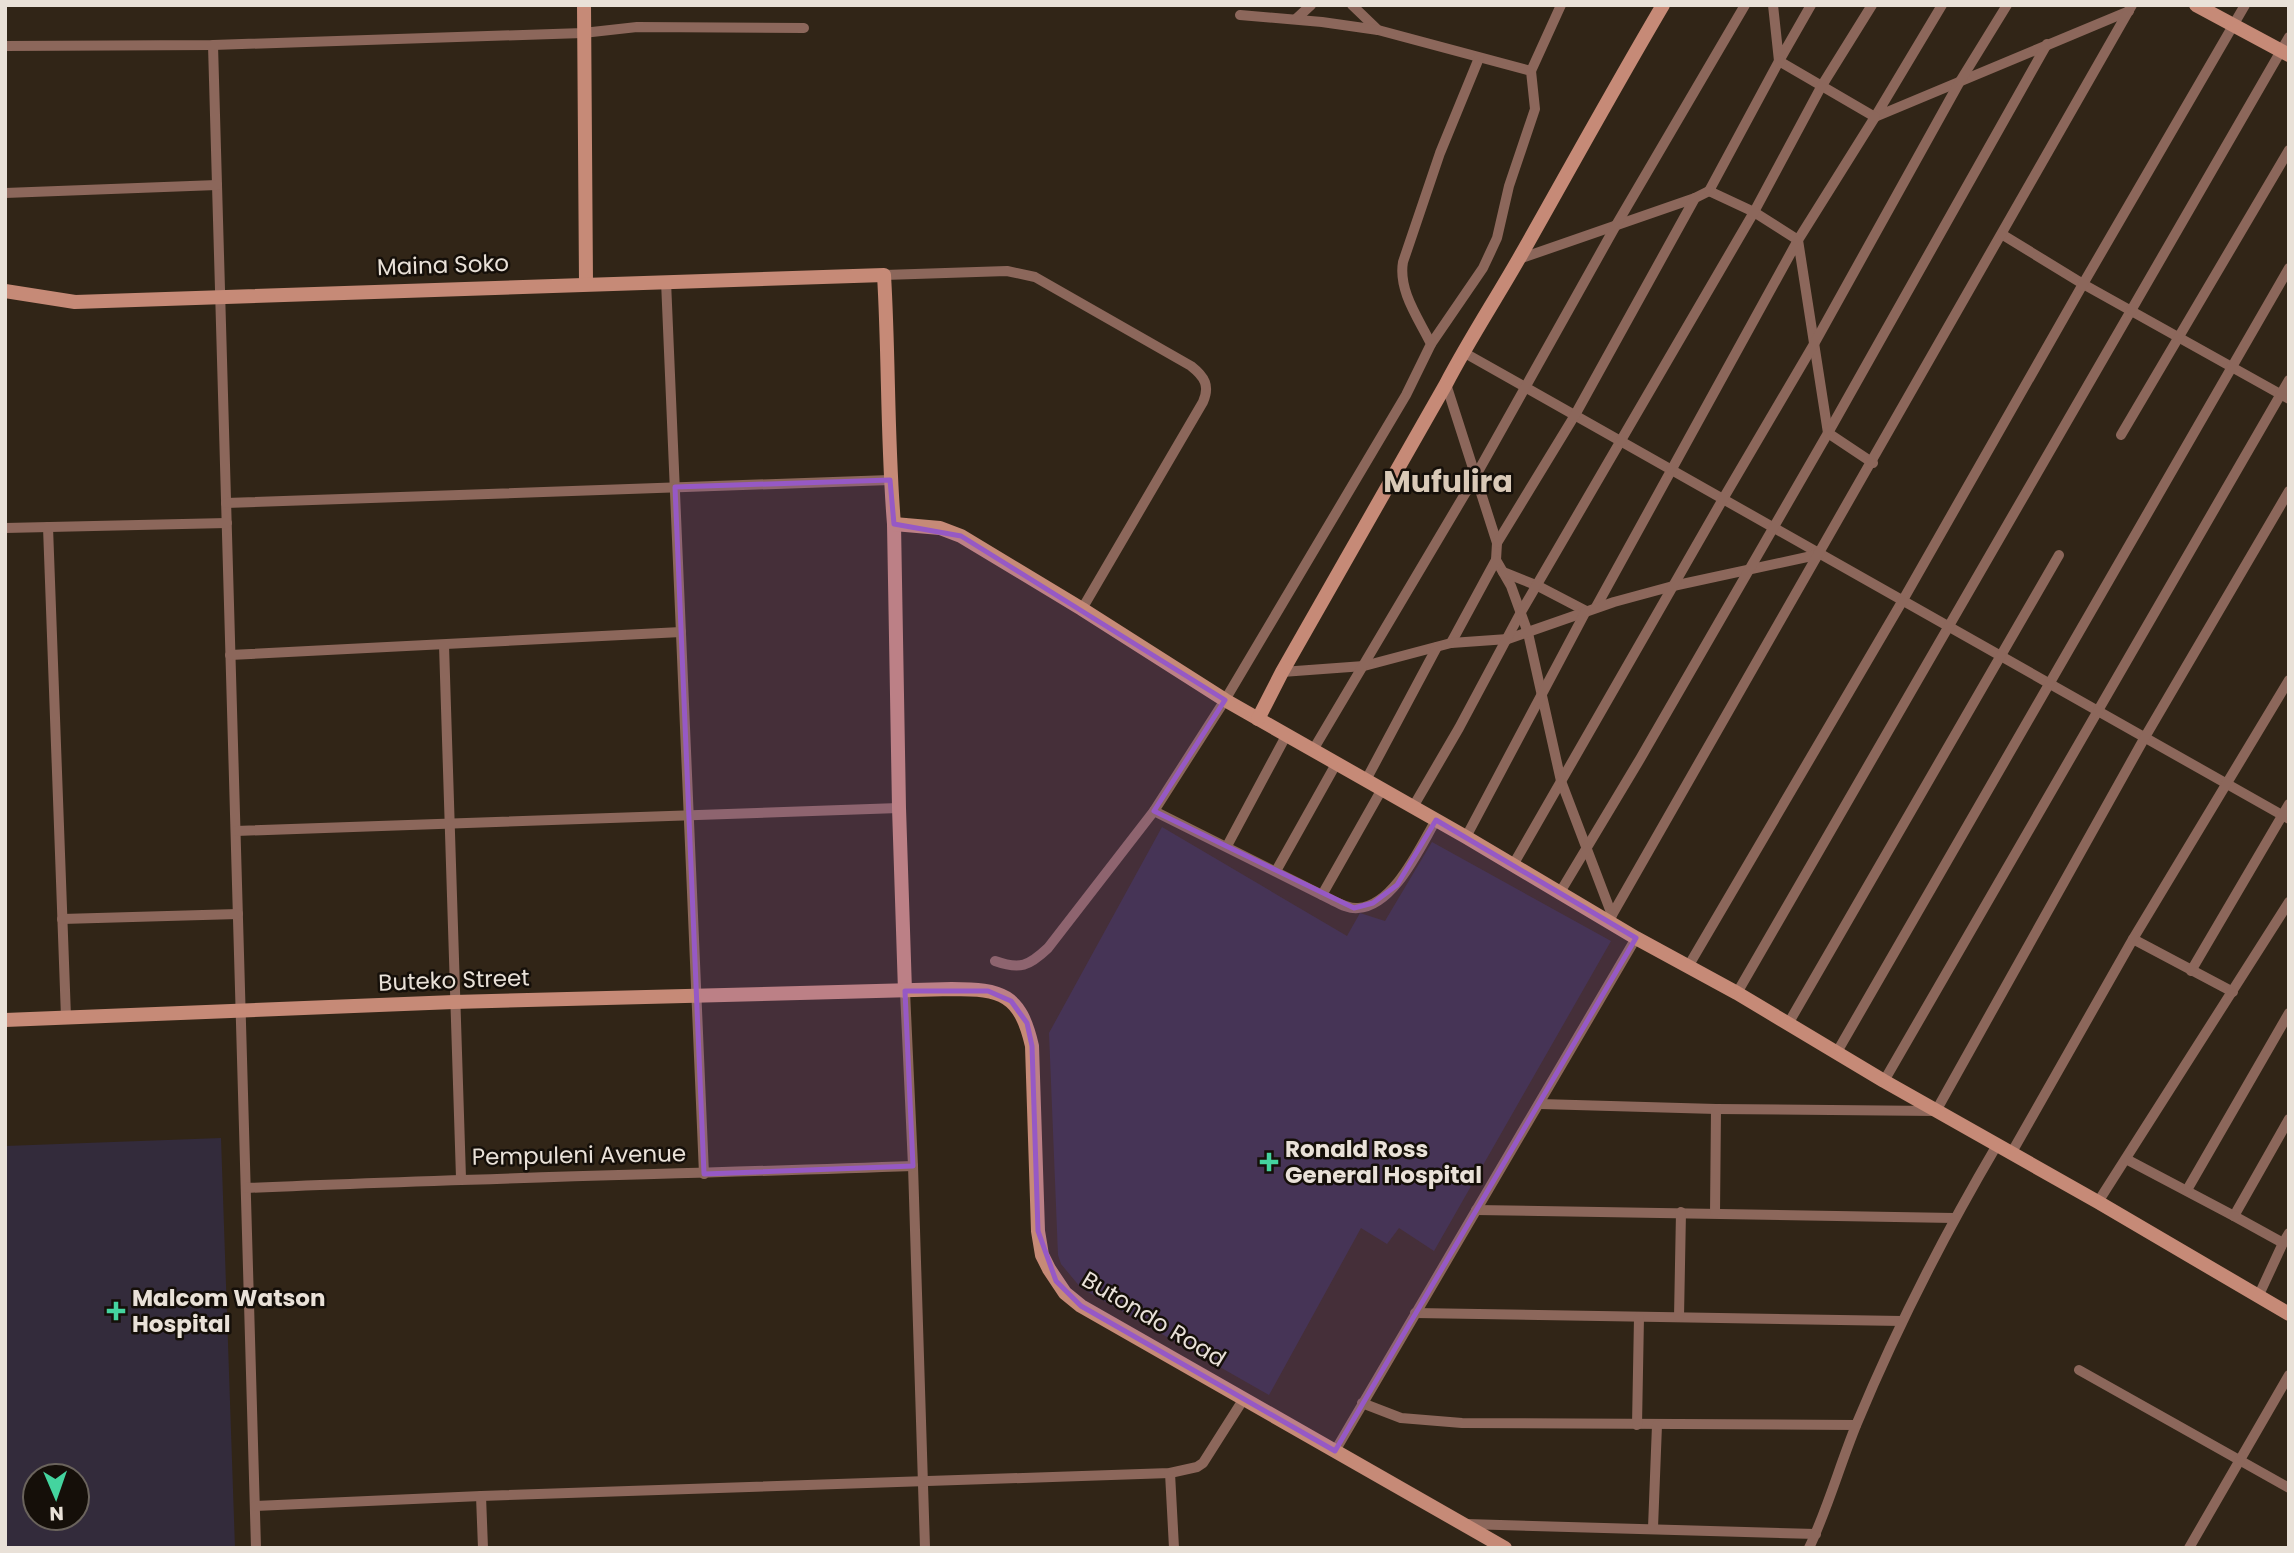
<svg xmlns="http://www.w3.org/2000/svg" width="2294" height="1553" viewBox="0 0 2294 1553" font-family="Poppins,sans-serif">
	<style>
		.medical { fill: #332b3b; fill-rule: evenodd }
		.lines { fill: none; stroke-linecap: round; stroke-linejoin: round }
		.street { stroke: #8c675b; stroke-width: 10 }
		.secondary { stroke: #c68a77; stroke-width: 14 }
		.marked { fill: #9659c5; fill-opacity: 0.2; stroke: #9659c5; stroke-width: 5; stroke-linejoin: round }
		.poi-dot { fill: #44d49f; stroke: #150f09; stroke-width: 2.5 }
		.labels { text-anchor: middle; stroke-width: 5; stroke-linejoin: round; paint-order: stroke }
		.street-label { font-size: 23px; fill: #e9e1d8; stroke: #150f09 }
		.poi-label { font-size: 23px; font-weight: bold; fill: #e9e1d8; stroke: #150f09; text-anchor: start }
		.district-label { font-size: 30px; font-weight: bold; fill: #d9c9b7; stroke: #150f09 }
	</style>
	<rect width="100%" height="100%" fill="#312517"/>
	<!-- medical -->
	<g class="medical">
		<polygon points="1162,827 1347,936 1360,913 1385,921 1432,842 1611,941 1434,1251 1399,1228 1387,1244 1361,1228 1269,1395 1081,1288 1061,1264 1058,1255 1049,1033"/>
		<path d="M221,1138L235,1548H5V1146ZM35,1476H77V1518H35Z"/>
	</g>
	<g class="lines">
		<!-- street -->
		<g class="street">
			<polyline points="1352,5 1378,30 1531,71 1535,109 1509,186 1497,238 1483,268 1431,344"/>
			<polyline points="1773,5 1779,61 1811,5"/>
			<polyline points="1942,5 1875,117 2129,11"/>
			<polyline points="1240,15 1322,22 1378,30"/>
			<polyline points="1296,19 1311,5"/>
			<polyline points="213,45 256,1548"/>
			<polyline points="5,46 213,45 583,33 637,27 804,28"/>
			<polyline points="1531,71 1561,5"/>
			<polyline points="5,193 217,185"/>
			<polyline points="2003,235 2083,284 2289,399"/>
			<polyline points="1519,259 1695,198"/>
			<path d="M884,275L1007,271L1035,277L1191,366C1205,377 1210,386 1203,402L1082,609"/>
			<polyline points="666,281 704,1174"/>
			<polyline points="1463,352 2289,819"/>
			<polyline points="1446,384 1497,543 1496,560 1511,586 1528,633 1561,781 1612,915"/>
			<polyline points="2121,435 2289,150"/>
			<polyline points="226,503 890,480"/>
			<polyline points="48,527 66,1017"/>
			<polyline points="5,528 227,523"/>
			<polyline points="1497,543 1575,415 1695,198 1709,191"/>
			<polyline points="1503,572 1538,586 1586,611"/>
			<polyline points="1596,607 1798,240 1875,117 1779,61 1709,191 1754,212 1798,240 1828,433 1873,463"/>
			<polyline points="1451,643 1496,560"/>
			<polyline points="444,645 461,1178"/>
			<polyline points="230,655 681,632"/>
			<polyline points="1282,672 1364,666 1451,643 1508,639 1614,602 1673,586 1821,554"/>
			<polyline points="1313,750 1475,477 1615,227 1745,5"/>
			<polyline points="1366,780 1437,647"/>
			<polyline points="1413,807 1459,728 1521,612 1754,212 1821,87 1872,5"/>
			<path d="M1154,811L1332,900C1340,904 1349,909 1358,908C1394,906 1420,847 1436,820"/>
			<polyline points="236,831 899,808"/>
			<polyline points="1466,837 1586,611"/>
			<polyline points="1227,846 1287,734"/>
			<polyline points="1513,865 1723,499 1814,344 1959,83 2007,5"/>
			<polyline points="1276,871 1336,764"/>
			<polyline points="1559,894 1640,759 1828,433 2047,44"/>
			<polyline points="1322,895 1382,789"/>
			<polyline points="62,919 238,914"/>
			<polyline points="1608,922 2132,5"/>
			<polyline points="2133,939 2233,992"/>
			<path d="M995,961C1020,970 1029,966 1048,948L1154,811L1225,700L1406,395L1431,344C1419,319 1398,291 1403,262L1440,153L1479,58"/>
			<polyline points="1689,965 1903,600 2083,284 2245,5"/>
			<polyline points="2191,971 2289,804"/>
			<polyline points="905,991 913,1166 925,1548"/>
			<polyline points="1737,993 2289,37"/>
			<polyline points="1788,1024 2059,555"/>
			<polyline points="1837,1052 2289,268"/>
			<polyline points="1884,1081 2289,380"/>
			<polyline points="1540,1104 1716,1109 1936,1111 2145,737 2289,491"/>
			<polyline points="2012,1152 2133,939 2289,680"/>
			<polyline points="2126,1159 2234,1216 2289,1119"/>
			<path d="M246,1188C468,1178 691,1174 913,1166"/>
			<polyline points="2187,1190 2289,1013"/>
			<polyline points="2098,1202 2289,902"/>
			<polyline points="1476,1210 1954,1218"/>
			<polyline points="1715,1213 1716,1109"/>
			<polyline points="2234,1216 2283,1243 2289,1233"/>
			<polyline points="2258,1297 2283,1243"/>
			<polyline points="1415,1313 1902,1321"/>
			<polyline points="1679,1317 1681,1212"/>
			<polyline points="2079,1370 2289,1488"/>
			<polyline points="1362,1403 1401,1418 1462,1423 1856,1425"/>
			<polyline points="1637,1425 1639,1317"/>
			<polyline points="1335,1451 1636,938"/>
			<polyline points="1170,1473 1174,1548"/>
			<polyline points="481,1496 483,1548"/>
			<polyline points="255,1506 481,1496 1170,1473 1197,1467 1203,1463 1243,1400"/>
			<polyline points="1466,1524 1816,1534"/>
			<polyline points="1653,1528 1657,1425"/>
			<path d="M1809,1548C1828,1508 1840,1464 1857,1423C1897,1327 1944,1235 1997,1145"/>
			<polyline points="2189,1548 2289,1375"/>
		</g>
		<!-- secondary -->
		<g class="secondary">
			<polyline points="584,5 586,283"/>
			<polyline points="2196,5 2289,55"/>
			<path d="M5,291L75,302L884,275C889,358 887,441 894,524L899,808L905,991"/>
			<polyline points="894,524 940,528 961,536 1082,609 1225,700 1466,837 1636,938 1737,993 1884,1081 2098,1202 2289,1314"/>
			<path d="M1258,719L1282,672L1446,384C1469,340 1496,299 1521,255C1568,172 1614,88 1663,5"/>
			<path d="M5,1020L454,1002L952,989C1002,989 1020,994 1032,1046L1038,1231L1042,1255L1049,1269L1065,1293L1081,1306L1505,1548"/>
		</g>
	</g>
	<!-- marked area -->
	<path class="marked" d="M890,480L894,524L961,536L1225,700L1154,811L1354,908L1373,903L1397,885L1436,820L1636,938L1335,1451L1081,1306L1056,1281L1038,1231L1032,1046L1027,1023L1011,1001L988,991H905L913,1166L704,1174L675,487Z"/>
	<!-- markers -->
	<g class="poi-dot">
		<path d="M1265.5 1151.5h7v7h7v7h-7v7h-7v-7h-7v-7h7z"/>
		<path d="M112.5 1300.5h7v7h7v7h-7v7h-7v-7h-7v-7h7z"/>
	</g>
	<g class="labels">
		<!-- street labels -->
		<g class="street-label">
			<text transform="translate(443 265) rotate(-2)" y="8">Maina Soko</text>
			<text transform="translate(454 980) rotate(-2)" y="8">Buteko Street</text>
			<text transform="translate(579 1155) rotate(-1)" y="8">Pempuleni Avenue</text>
			<text transform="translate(1154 1319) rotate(31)" y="8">Butondo Road</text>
		</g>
		<!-- poi labels -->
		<g class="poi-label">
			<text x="1285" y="1157">Ronald Ross<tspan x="1285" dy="26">General Hospital</tspan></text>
			<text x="132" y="1306">Malcom Watson<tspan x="132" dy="26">Hospital</tspan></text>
		</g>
		<!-- district labels -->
		<g class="district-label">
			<text x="1448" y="492">Mufulira</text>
		</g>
	</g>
	<!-- border -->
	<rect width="2294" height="1553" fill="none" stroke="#e9e1d8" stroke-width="14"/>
	<!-- north arrow -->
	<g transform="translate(56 1497) rotate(178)"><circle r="33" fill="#150f09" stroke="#6a635c" stroke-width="2"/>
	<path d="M0-5L12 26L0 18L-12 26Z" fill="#44d49f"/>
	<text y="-10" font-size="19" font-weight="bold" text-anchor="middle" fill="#e9e1d8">N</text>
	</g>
</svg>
